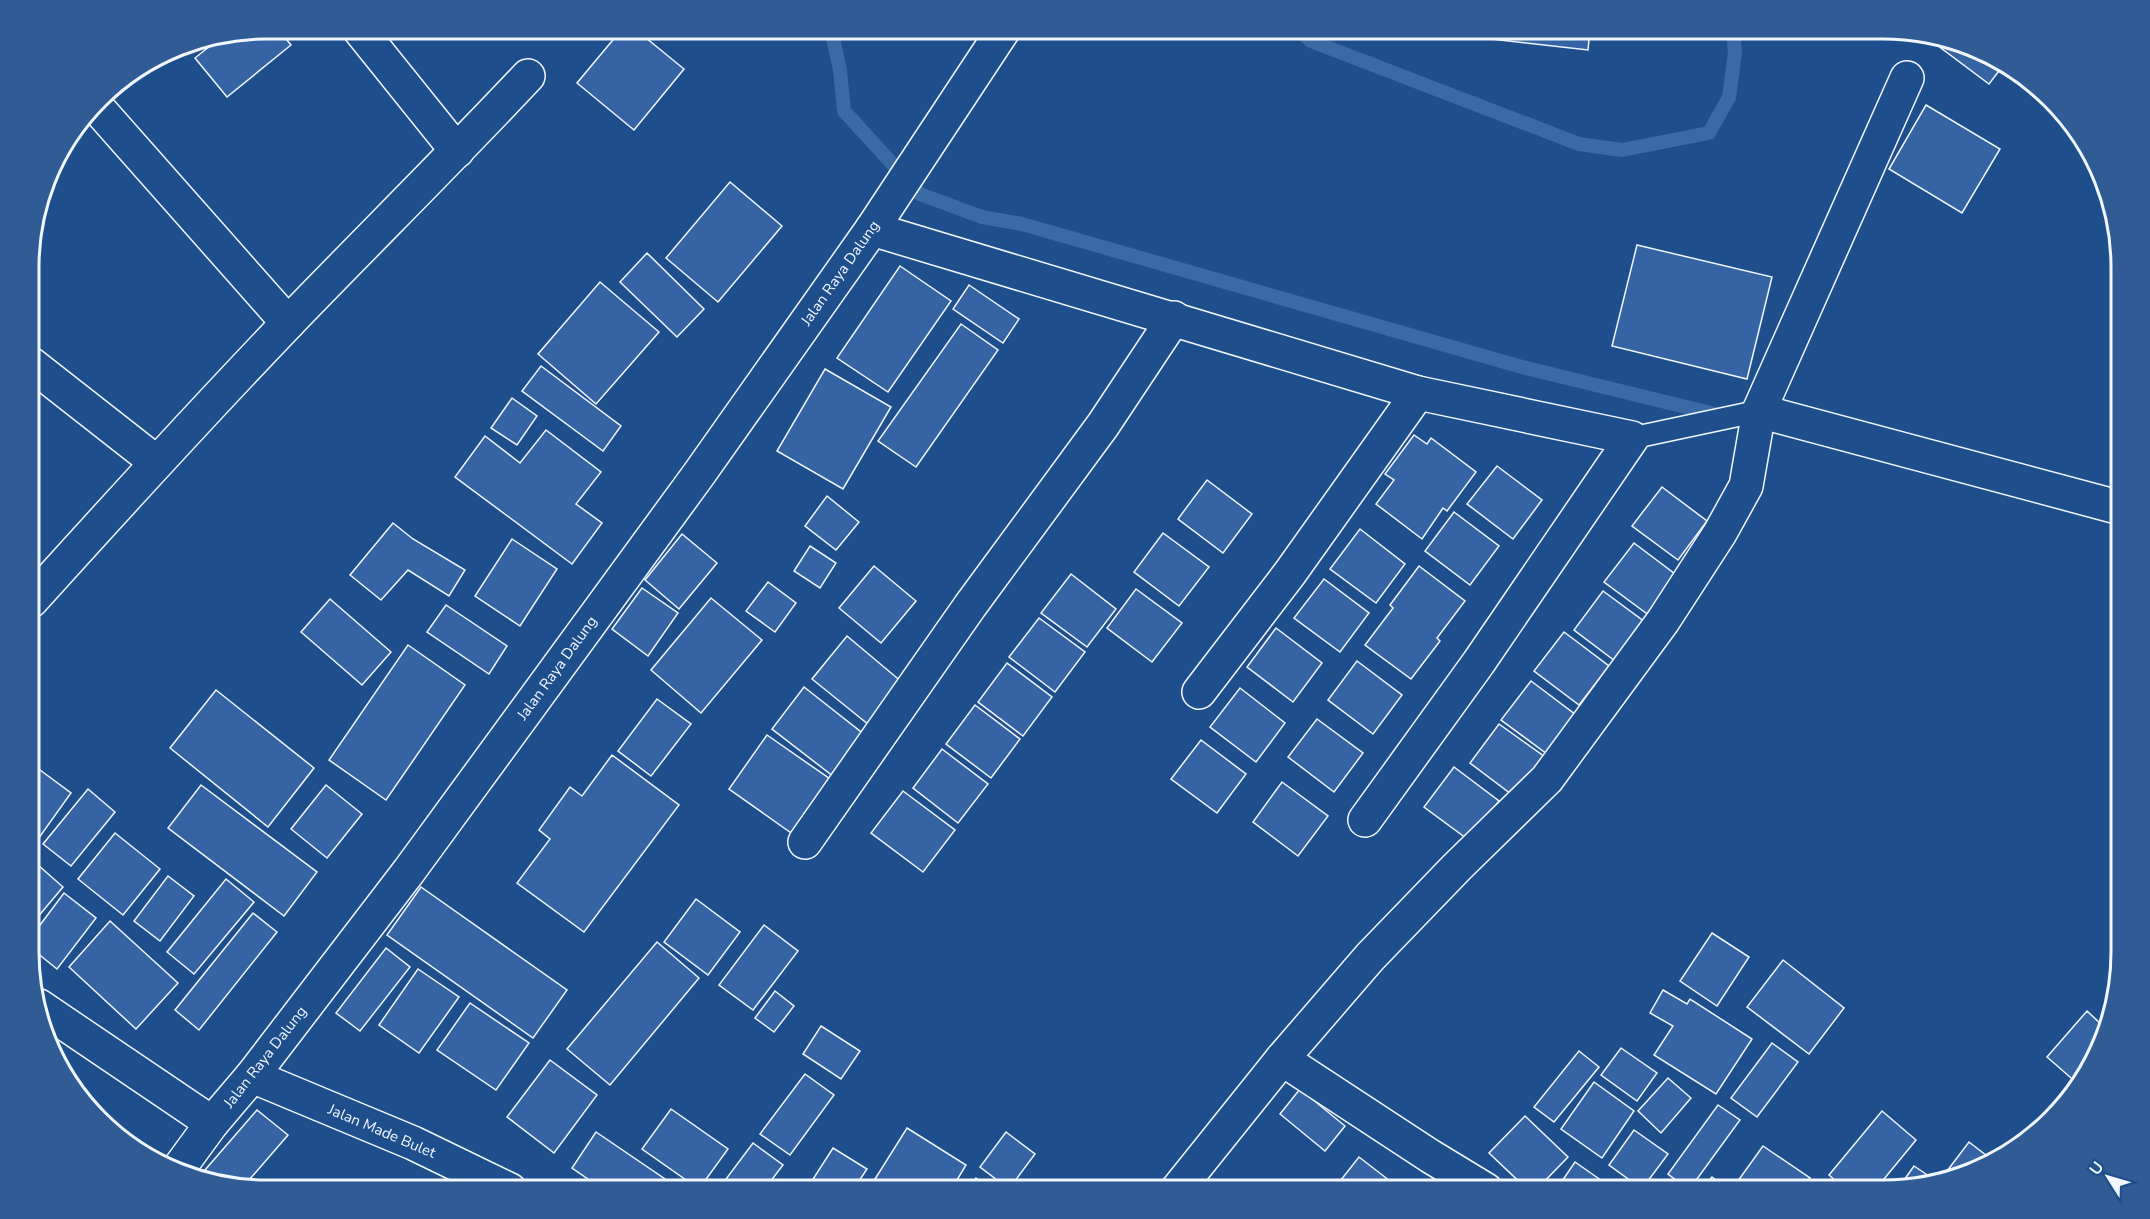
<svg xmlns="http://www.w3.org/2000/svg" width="2150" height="1219" viewBox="0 0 2150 1219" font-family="'Nunito Sans',sans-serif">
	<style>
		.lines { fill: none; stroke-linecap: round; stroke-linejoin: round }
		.stream { stroke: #3b69a3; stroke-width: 14 }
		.building { fill: #3563a3; stroke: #f2f6ff; stroke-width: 1.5 }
		.service-casing { stroke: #f2f6ff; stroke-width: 24 }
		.minor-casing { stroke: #f2f6ff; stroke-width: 36 }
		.tertiary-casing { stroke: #f2f6ff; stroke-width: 36 }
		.secondary-casing { stroke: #f2f6ff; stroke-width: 36 }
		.service { stroke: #1f4e8c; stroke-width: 21 }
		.minor { stroke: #1f4e8c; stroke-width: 33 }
		.tertiary { stroke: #1f4e8c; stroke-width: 33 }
		.secondary { stroke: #1f4e8c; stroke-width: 33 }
		.labels { text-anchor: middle; stroke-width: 4.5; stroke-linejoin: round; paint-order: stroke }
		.street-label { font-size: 15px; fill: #f2f6ff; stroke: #1f4e8c }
		.rim { fill: none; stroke: #f2f6ff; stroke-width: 3 }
	</style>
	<rect width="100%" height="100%" fill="#1f4e8c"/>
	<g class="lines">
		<!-- stream -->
		<g class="stream">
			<polyline points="831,29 840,70 844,111 920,194 982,217 1022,224 1522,367 1723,416"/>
			<polyline points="1297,29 1311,41 1579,144 1622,150 1709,133 1729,97 1735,53 1733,29"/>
		</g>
	</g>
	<!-- building -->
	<g class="building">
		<polygon points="267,28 278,29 291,45 227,97 195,58 220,38"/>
		<polygon points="622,29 635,29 684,69 634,130 577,83"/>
		<polygon points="1493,29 1590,29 1588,50 1492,39"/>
		<polygon points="1932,35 1945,37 2005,63 1989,84 1929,39"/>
		<polygon points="1926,105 2000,149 1962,213 1889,169"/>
		<polygon points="730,182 782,226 718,302 666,258"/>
		<polygon points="1637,245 1772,277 1747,379 1612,346"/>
		<polygon points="647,253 704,309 677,337 620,282"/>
		<polygon points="900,266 951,301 888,392 837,358"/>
		<polygon points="600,282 659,332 596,404 538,354"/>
		<polygon points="969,285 1019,319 1003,343 953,309"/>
		<polygon points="961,324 998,350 916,467 878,441"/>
		<polygon points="541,366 621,426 603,451 522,391"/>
		<polygon points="825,369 891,407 843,489 777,451"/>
		<polygon points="512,398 537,416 517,445 491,428"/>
		<polygon points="546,430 601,472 576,504 602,523 572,564 455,477 485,436 520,463"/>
		<polygon points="1414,435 1427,444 1431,438 1476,472 1447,511 1443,508 1422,539 1376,504 1394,480 1385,474"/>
		<polygon points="1497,466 1542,500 1513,539 1467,504"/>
		<polygon points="1207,480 1252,514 1223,553 1178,519"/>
		<polygon points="1662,487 1707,521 1678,560 1632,526"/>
		<polygon points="827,496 859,522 836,550 805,526"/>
		<polygon points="1454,512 1499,546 1470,585 1425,551"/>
		<polygon points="393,523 413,539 465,570 449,596 408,570 381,600 350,575"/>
		<polygon points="1360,529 1405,564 1376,603 1330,569"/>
		<polygon points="1163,533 1209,567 1179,606 1134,572"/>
		<polygon points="682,534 717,563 679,609 645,580"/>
		<polygon points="512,539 557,569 520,626 475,596"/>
		<polygon points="1634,543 1679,577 1650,616 1604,582"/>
		<polygon points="810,546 836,563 820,588 794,571"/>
		<polygon points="874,566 916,601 881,643 839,608"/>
		<polygon points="1419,566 1465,601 1437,638 1440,641 1411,679 1365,645 1393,608 1390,605"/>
		<polygon points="1071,574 1116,609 1087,647 1041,613"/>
		<polygon points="1324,579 1369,613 1340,652 1294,618"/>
		<polygon points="768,582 796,603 775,632 746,611"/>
		<polygon points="642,588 678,613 648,656 612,629"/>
		<polygon points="1136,589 1182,623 1152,662 1107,628"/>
		<polygon points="1603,591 1649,625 1619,664 1574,630"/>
		<polygon points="711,598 762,640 701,713 651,670"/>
		<polygon points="330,599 391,652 362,685 301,632"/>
		<polygon points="446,605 507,646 489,674 427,632"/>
		<polygon points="1039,618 1085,652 1055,692 1009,657"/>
		<polygon points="1276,628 1322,663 1293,702 1247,667"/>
		<polygon points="1564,632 1609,666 1579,705 1534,671"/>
		<polygon points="847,636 909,688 874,729 812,679"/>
		<polygon points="408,645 465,685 386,800 329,760"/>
		<polygon points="1357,661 1402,695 1373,734 1328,700"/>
		<polygon points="1007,663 1052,697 1023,736 978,702"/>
		<polygon points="1531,681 1576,715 1547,754 1501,720"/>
		<polygon points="804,687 870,739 838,780 772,729"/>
		<polygon points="1240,688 1285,723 1256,762 1210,727"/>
		<polygon points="216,690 314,768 268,827 170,748"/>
		<polygon points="657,699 691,724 651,776 618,751"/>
		<polygon points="975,705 1020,739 991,778 946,744"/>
		<polygon points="1317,719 1363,753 1334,792 1288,757"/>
		<polygon points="1499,724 1545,757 1515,797 1470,763"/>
		<polygon points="767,735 833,781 794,835 729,789"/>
		<polygon points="1201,740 1246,774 1217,813 1171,779"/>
		<polygon points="942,749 988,784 958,823 913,788"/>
		<polygon points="612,755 679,805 584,932 517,883 550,839 539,830 570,787 582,796"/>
		<polygon points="36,767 71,793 31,849 31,775"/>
		<polygon points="1454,767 1499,801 1470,841 1424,807"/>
		<polygon points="1282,782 1328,816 1298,856 1253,822"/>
		<polygon points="201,785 317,872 284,916 168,828"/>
		<polygon points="326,785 362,814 327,858 291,829"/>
		<polygon points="88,789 115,812 71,866 43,844"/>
		<polygon points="903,791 955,830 923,872 871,833"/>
		<polygon points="115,833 160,869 123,915 78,879"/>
		<polygon points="38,865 63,887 31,925 31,873"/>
		<polygon points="168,876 194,896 160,941 134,921"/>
		<polygon points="226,879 254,902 194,974 167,952"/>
		<polygon points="421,887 567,990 533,1038 387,935"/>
		<polygon points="64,893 96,918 57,969 31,948 31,937"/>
		<polygon points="696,899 740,932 708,975 664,942"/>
		<polygon points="253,913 277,932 199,1030 175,1010"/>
		<polygon points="110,921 178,983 136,1029 69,967"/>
		<polygon points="764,925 798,951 753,1010 719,985"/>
		<polygon points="1712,933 1749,957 1717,1006 1680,981"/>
		<polygon points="657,942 699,978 610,1085 567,1049"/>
		<polygon points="386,948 410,967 360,1031 336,1013"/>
		<polygon points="1783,960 1844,1008 1809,1054 1747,1007"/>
		<polygon points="418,969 459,997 419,1053 379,1025"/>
		<polygon points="1663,990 1687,1004 1690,999 1752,1039 1716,1094 1654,1055 1673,1026 1650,1013"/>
		<polygon points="775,991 794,1006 774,1032 755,1018"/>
		<polygon points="470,1003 529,1043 496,1090 437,1050"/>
		<polygon points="2087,1011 2103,1026 2090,1071 2078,1084 2047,1057"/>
		<polygon points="821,1026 860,1051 841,1079 803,1054"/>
		<polygon points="1772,1043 1798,1062 1757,1117 1731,1098"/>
		<polygon points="1621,1048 1657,1073 1637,1101 1601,1075"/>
		<polygon points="1579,1051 1599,1067 1554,1122 1534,1107"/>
		<polygon points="550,1060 597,1095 554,1153 507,1117"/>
		<polygon points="805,1074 834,1095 790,1155 760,1134"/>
		<polygon points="1668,1078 1691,1098 1661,1133 1638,1111"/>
		<polygon points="1594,1082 1634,1111 1602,1158 1561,1129"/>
		<polygon points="1300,1089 1345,1126 1325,1151 1280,1114"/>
		<polygon points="1718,1105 1740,1120 1689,1190 1668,1174"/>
		<polygon points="671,1109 728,1149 699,1189 642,1149"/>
		<polygon points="257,1110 288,1135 243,1187 223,1185 205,1170"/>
		<polygon points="1882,1111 1916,1140 1875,1190 1846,1190 1829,1175"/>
		<polygon points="1525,1116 1568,1157 1536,1190 1528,1190 1489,1153"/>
		<polygon points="907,1128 966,1165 951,1190 893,1190 875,1179"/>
		<polygon points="1634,1130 1668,1154 1642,1189 1609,1165"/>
		<polygon points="596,1132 665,1179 657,1190 604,1190 572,1168"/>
		<polygon points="1006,1132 1035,1154 1009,1189 980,1167"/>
		<polygon points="1969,1142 1991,1159 1986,1165 1959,1178 1950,1180 1944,1175"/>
		<polygon points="753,1143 783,1165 764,1190 732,1190 723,1183"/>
		<polygon points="1763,1146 1810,1178 1801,1190 1743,1190 1735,1185"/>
		<polygon points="833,1148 867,1169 853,1190 806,1190"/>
		<polygon points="1359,1157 1390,1181 1382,1190 1333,1190"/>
		<polygon points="1575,1162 1615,1190 1556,1190"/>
		<polygon points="1914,1166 1938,1182 1897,1190"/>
		<polygon points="1712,1177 1729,1190 1701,1190"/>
		<polygon points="976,1178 993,1190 967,1190"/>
	</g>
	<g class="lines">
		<defs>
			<polyline id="service" points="1632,438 1759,411"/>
			<g id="minor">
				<polyline points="359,29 457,151"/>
				<polyline points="96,106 288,323"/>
				<polyline points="872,229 1418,393 1632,438 1479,662 1365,820"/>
				<polyline points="31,364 156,462"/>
				<polyline points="1759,411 2121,508"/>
				<path d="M31,601C115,508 200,415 287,324C367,241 449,160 528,76"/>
				<polyline points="1199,692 1290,573 1418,393"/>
				<polyline points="805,842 970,606 1103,425 1174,318"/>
				<polyline points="1282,1059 1430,1156 1486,1190"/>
				<polyline points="252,1076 413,1143 510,1190"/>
				<polyline points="1177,1190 1282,1059 1370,957 1457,867 1547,779 1663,621 1720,533 1746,486 1759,411 1907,78"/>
			</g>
			<polyline id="tertiary" points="212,1123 252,1076 409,871 699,474 872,229 1004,29"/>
			<polyline id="secondary" points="39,1006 212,1123 177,1171"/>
		</defs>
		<!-- service casing -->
		<use href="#service" class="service-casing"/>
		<!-- minor casing -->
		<use href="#minor" class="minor-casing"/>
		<!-- tertiary casing -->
		<use href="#tertiary" class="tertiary-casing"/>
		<!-- secondary casing -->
		<use href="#secondary" class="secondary-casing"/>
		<!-- service -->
		<use href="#service" class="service"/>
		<!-- minor -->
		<use href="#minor" class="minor"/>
		<!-- tertiary -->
		<use href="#tertiary" class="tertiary"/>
		<!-- secondary -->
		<use href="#secondary" class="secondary"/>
	</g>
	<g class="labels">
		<!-- street labels -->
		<g class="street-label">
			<text transform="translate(840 273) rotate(-55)" y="5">Jalan Raya Dalung</text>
			<text transform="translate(557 668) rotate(-54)" y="5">Jalan Raya Dalung</text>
			<text transform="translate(265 1057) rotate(-52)" y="5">Jalan Raya Dalung</text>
			<text transform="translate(382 1131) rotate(23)" y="5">Jalan Made Bulet</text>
		</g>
	</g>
	<!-- crop -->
	<path d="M0 0H2150V1219H0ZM267 39H1883A228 228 0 0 1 2111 267V952A228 228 0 0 1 1883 1180H267A228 228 0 0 1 39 952V267A228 228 0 0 1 267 39Z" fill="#305b95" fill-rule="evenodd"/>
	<path class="rim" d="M267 39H1883A228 228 0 0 1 2111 267V952A228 228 0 0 1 1883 1180H267A228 228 0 0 1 39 952V267A228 228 0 0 1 267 39Z"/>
	<!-- north arrow -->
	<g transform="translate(2108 1177) rotate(307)" stroke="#1f4e8c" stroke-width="4.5" paint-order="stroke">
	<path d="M0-4.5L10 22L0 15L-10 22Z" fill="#f2f6ff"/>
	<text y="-9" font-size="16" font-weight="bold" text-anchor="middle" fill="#f2f6ff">U</text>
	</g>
</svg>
